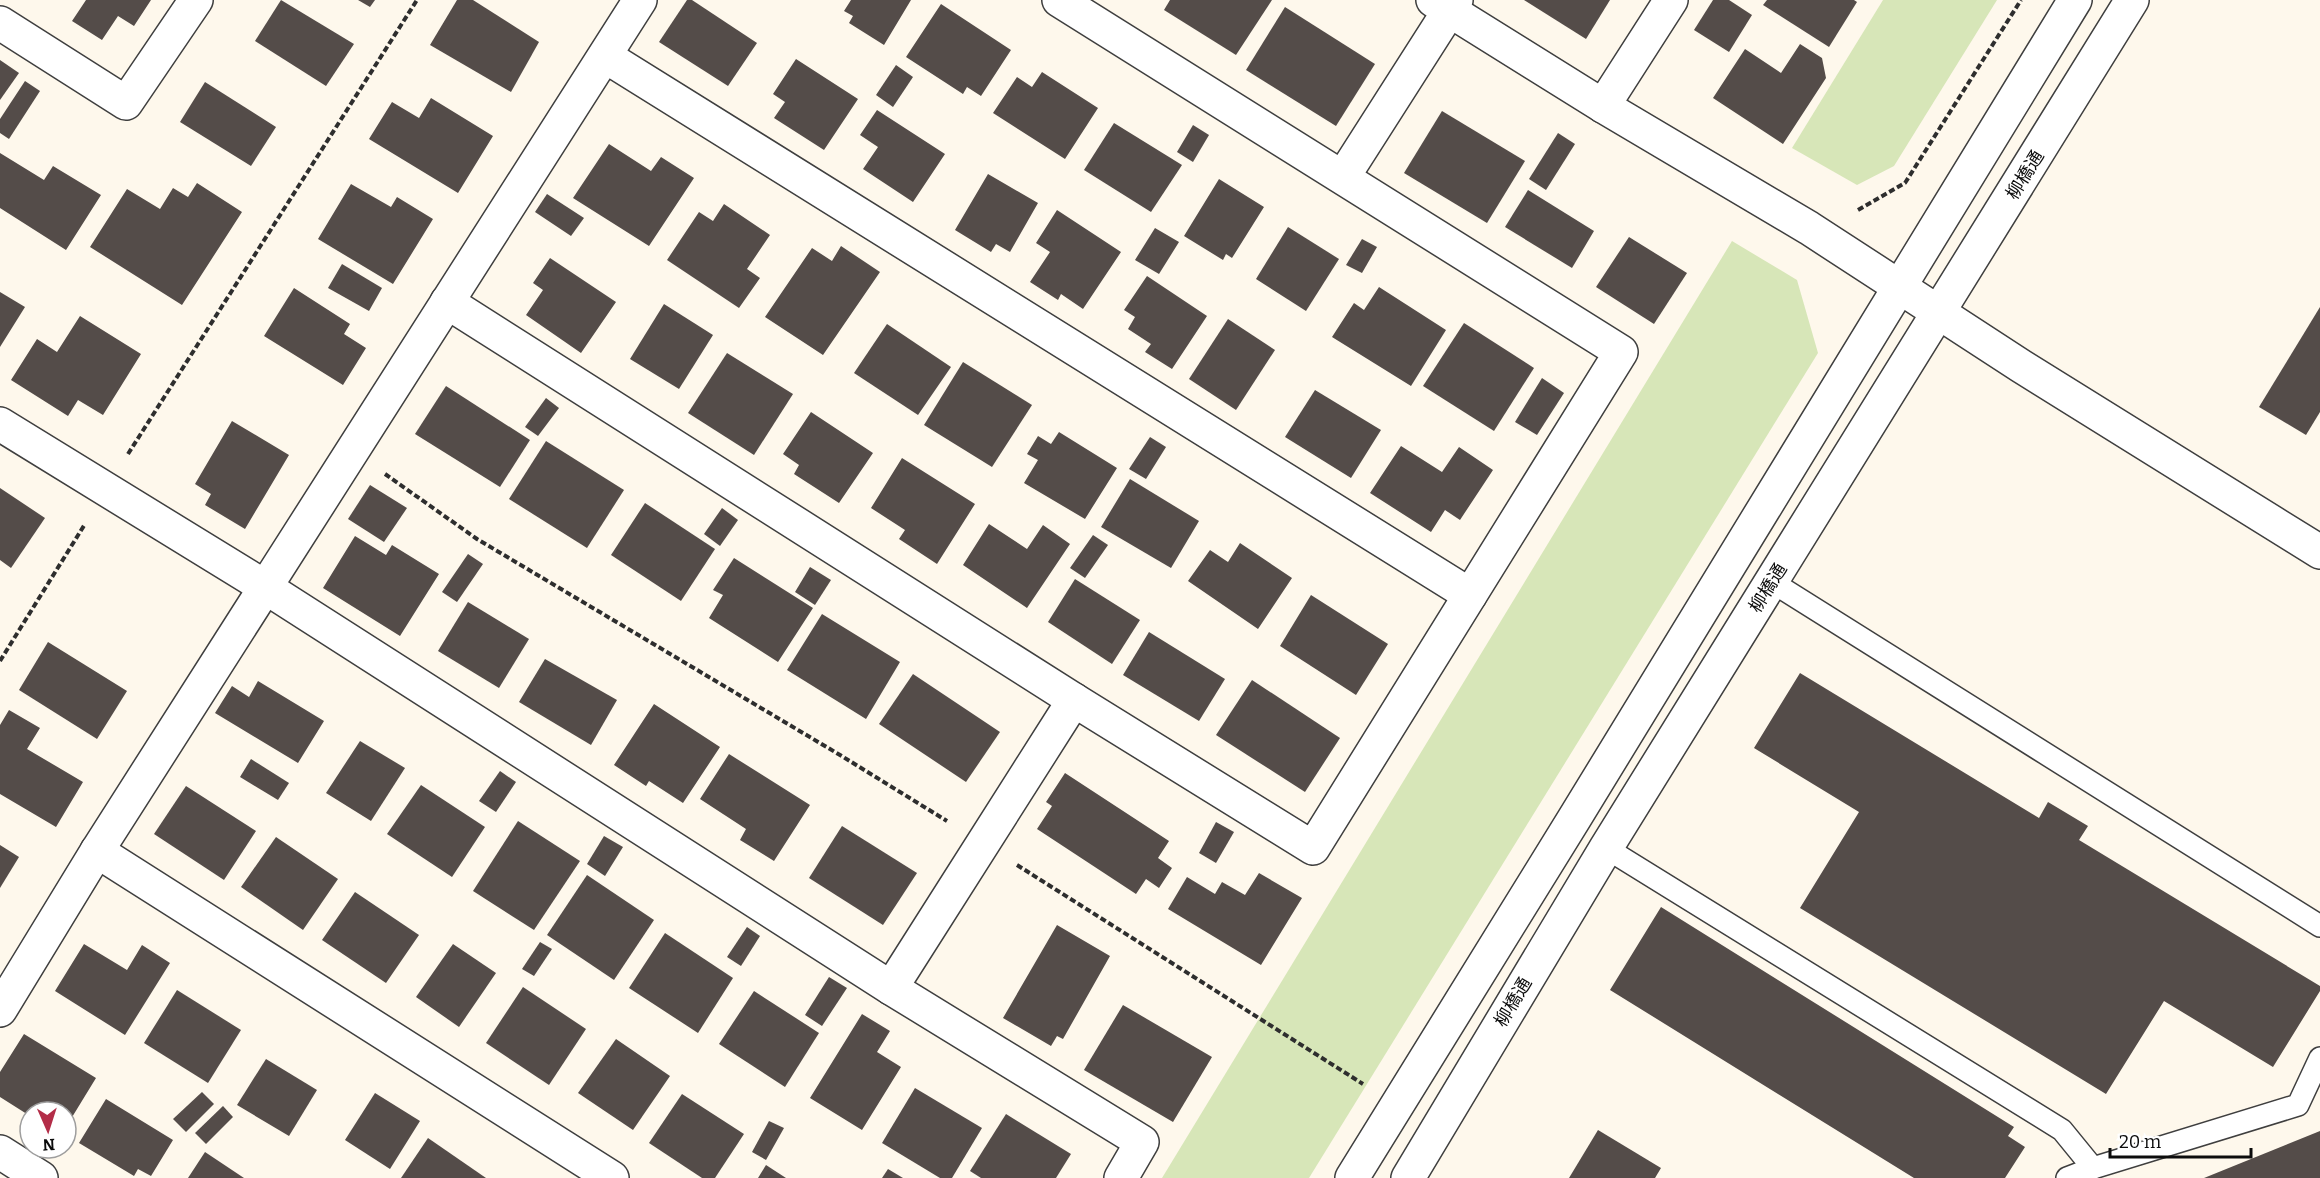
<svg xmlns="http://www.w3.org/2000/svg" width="2320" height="1178" viewBox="0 0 2320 1178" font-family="Bitter,'Noto Sans JP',serif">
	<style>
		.green { fill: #d7e6b8 }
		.building { fill: #544c49 }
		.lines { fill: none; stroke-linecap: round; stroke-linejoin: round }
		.service-casing { stroke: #3f3f3f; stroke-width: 24 }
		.minor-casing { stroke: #3f3f3f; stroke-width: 36 }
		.tertiary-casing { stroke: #3f3f3f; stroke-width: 36 }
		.path { stroke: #2e2e2e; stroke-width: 4; stroke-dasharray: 6 3; stroke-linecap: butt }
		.service { stroke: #fff; stroke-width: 21 }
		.minor { stroke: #fff; stroke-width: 33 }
		.tertiary { stroke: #fff; stroke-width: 33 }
		.labels { text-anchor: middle; stroke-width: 6; stroke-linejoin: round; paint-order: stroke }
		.street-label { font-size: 18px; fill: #0c0c0c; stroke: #fff }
	</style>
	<rect width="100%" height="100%" fill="#fef8ec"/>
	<!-- green -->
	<g class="green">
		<polygon points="1883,0 1997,0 1894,166 1857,185 1792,148"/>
		<polygon points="1732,241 1797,280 1818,353 1309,1178 1162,1178"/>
	</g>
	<!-- building -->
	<g class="building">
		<polygon points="86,0 151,0 134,26 118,16 102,40 72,21"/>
		<polygon points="281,0 354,44 326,86 255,41"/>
		<polygon points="358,0 375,0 370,7"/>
		<polygon points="457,0 473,0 539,42 511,92 430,45"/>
		<polygon points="687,0 692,0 757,43 728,86 659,42"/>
		<polygon points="851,0 911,0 884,45 849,23 853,16 844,11"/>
		<polygon points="1170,0 1272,0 1236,55 1164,10"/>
		<polygon points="1524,0 1610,0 1586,39"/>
		<polygon points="1713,0 1729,0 1752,15 1729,52 1694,30"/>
		<polygon points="1767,0 1854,0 1857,2 1829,47 1763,5"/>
		<polygon points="941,4 1011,50 981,96 967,87 963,94 906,57"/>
		<polygon points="1285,7 1375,64 1336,126 1246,70"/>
		<polygon points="1800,44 1822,58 1826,78 1783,144 1713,98 1745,49 1781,73"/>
		<polygon points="796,59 858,99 824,150 774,118 785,102 773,94"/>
		<polygon points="0,60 19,73 0,100"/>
		<polygon points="896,65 913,77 893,107 876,95"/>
		<polygon points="1042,72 1098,108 1065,159 993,113 1017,77 1032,87"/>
		<polygon points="25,81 40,91 9,139 0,133 0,119"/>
		<polygon points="205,82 276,127 251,166 180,122"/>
		<polygon points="431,98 493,136 458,193 369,139 392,102 419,118"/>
		<polygon points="877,110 945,154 913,202 863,169 878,147 860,135"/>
		<polygon points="1442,111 1525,161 1487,223 1404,173"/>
		<polygon points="1114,123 1182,165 1151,212 1084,170"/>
		<polygon points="1193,125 1209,135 1193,162 1177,152"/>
		<polygon points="1558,133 1575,144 1546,190 1529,179"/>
		<polygon points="609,144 651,171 661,157 694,178 649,246 573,198"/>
		<polygon points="0,153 44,180 53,166 101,195 66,250 0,208"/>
		<polygon points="988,174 1038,203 1010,252 996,244 991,252 955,230"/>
		<polygon points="1219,179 1264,207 1232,258 1226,254 1223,260 1184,236"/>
		<polygon points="197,183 242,212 182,305 90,247 127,189 160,209 173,188 188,197"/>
		<polygon points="351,184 391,207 397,197 433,219 393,284 318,239"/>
		<polygon points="1528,190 1594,231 1572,268 1505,227"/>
		<polygon points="547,194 584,218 571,236 535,212"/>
		<polygon points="724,204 770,235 747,269 760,278 739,308 667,260 699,212 713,221"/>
		<polygon points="1057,210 1121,252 1083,309 1061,294 1058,300 1030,282 1050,252 1036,243"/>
		<polygon points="1288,227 1339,259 1306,311 1256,279"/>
		<polygon points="1155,228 1179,242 1159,274 1135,260"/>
		<polygon points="1629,237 1687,273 1654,324 1596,287"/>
		<polygon points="1362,239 1377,247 1362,273 1346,265"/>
		<polygon points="841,246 880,272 823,355 765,317 812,248 832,261"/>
		<polygon points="550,258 616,302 581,353 526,315 543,290 533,283"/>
		<polygon points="342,264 382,288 369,311 328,288"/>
		<polygon points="1147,276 1207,316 1172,369 1145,352 1151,344 1128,329 1135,317 1124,310"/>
		<polygon points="1379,287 1446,330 1411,386 1332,337 1354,303 1364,310"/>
		<polygon points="294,288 350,324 344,334 366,348 343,385 264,336"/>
		<polygon points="0,292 25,307 0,347"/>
		<polygon points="664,304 713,335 679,389 630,359"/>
		<polygon points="2320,307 2320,412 2306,435 2259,407"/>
		<polygon points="80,316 141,354 103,415 78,400 68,416 11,380 37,339 57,352"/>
		<polygon points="1228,319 1275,350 1236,410 1189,379"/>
		<polygon points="1464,323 1534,368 1494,431 1423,386"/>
		<polygon points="887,324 951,367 918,415 854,373"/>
		<polygon points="727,353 793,394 754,455 688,413"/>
		<polygon points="963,362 1032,405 992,467 924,425"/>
		<polygon points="1542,378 1564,393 1537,435 1515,422"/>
		<polygon points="446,386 530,440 500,487 415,434"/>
		<polygon points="1315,390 1381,430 1351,478 1285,437"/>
		<polygon points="546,398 559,408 538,436 525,427"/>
		<polygon points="811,412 873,453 839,503 794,474 799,465 783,454"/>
		<polygon points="232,421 289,455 245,529 205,505 211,494 195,484"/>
		<polygon points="1059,432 1117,468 1085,519 1024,483 1038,460 1027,454 1038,436 1051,444"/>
		<polygon points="1150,437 1166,447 1146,479 1129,469"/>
		<polygon points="546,441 624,490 587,548 509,499"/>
		<polygon points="1401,446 1442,472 1459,447 1493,470 1460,520 1445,510 1431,532 1370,493"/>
		<polygon points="902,458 975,504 937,564 899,539 905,530 871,508"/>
		<polygon points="1130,479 1199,521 1171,568 1101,527"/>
		<polygon points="370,485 407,508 384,542 348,519"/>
		<polygon points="0,488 45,518 11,568 0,560"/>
		<polygon points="645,503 715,549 681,601 611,555"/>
		<polygon points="722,508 738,520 720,546 704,534"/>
		<polygon points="989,524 1027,549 1043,525 1070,544 1027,608 963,565"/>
		<polygon points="1093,535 1108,545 1085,578 1070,568"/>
		<polygon points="355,536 386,555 392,545 439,574 400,636 323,588"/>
		<polygon points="1240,543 1292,578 1258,629 1188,581 1210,550 1228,562"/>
		<polygon points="468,554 483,564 457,602 442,592"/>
		<polygon points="734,558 813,608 778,662 709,618 723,595 713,590"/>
		<polygon points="810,567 831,580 815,605 795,592"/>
		<polygon points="1075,579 1140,620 1112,664 1048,622"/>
		<polygon points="1311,595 1388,644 1356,695 1280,646"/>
		<polygon points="468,602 529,639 499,688 438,651"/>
		<polygon points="822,614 900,662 866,719 787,670"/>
		<polygon points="1149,632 1225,679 1199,721 1123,675"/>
		<polygon points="48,642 127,691 97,739 19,690"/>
		<polygon points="545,659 617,700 591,745 519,702"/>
		<polygon points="1800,673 2039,818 2048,802 2088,826 2079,840 2320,986 2320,991 2273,1067 2164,1001 2106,1094 1800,908 1859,812 1754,748"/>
		<polygon points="913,674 1000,732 966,782 879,724"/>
		<polygon points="1252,680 1340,738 1305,792 1216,735"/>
		<polygon points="258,681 324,721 298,763 215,713 232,686 249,697"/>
		<polygon points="654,704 720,747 683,803 649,781 646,786 614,765"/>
		<polygon points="9,710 40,728 27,749 83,782 56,827 0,794 0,725"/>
		<polygon points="360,741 405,768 371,821 326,793"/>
		<polygon points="729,754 810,805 774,861 740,840 746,829 700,799"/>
		<polygon points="251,759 289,783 278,800 240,777"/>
		<polygon points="500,771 516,782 496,812 479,801"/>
		<polygon points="1065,773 1169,841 1158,858 1172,868 1159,888 1146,879 1136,894 1037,829 1052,806 1046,802"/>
		<polygon points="421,785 485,827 452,877 387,834"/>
		<polygon points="186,786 256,831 224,880 154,834"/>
		<polygon points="518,821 580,861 534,930 473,891"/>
		<polygon points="1216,822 1234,832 1216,863 1199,853"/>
		<polygon points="842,826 917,873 883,925 809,878"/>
		<polygon points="604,836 623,847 605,876 587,864"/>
		<polygon points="276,837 338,879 303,930 241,887"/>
		<polygon points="0,845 19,857 0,888"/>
		<polygon points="1259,873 1302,898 1261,965 1168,909 1187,877 1215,894 1222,882 1245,895"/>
		<polygon points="587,875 654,920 614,980 547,935"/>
		<polygon points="355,892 419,935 386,983 322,940"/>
		<polygon points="1661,907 2014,1127 2008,1136 2025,1147 2005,1178 1914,1178 1610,990"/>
		<polygon points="1057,925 1110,956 1063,1039 1057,1036 1051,1046 1003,1018"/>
		<polygon points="747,927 760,936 741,966 727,957"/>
		<polygon points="665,933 733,978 698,1033 629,988"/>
		<polygon points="540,942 552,949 534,976 522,969"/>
		<polygon points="84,944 127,970 142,945 170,963 125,1035 55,991"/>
		<polygon points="453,944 496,973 459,1027 416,997"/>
		<polygon points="829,977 847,988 822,1026 805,1015"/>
		<polygon points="523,987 586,1029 549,1085 486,1043"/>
		<polygon points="177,990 241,1030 208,1083 144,1043"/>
		<polygon points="754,991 819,1033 785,1087 719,1044"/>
		<polygon points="1123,1005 1212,1057 1173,1122 1084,1070"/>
		<polygon points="862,1014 890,1031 877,1052 901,1067 862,1130 810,1098"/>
		<polygon points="24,1034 96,1078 66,1127 66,1112 30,1112 30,1116 0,1097 0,1072"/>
		<polygon points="616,1039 670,1076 633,1130 578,1093"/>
		<polygon points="266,1059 317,1090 289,1136 237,1105"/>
		<polygon points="915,1088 982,1128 952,1178 940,1178 882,1143"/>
		<polygon points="202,1092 214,1104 186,1132 173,1119"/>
		<polygon points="375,1093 420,1121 390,1169 345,1140"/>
		<polygon points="682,1094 744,1134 715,1178 702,1178 649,1143"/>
		<polygon points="106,1099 173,1140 151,1176 138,1169 134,1176 79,1143"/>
		<polygon points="223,1106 233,1117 206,1144 195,1133"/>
		<polygon points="1006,1114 1071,1154 1056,1178 981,1178 970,1171"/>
		<polygon points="769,1121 784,1128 766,1160 752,1152"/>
		<polygon points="1598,1130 1661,1168 1655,1178 1569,1178"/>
		<polygon points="2320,1131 2320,1178 2204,1178"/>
		<polygon points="428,1138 486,1178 401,1178"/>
		<polygon points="205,1152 244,1178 188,1178"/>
		<polygon points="766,1165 786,1178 758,1178"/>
		<polygon points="888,1169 903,1178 882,1178"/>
	</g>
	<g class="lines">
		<defs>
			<g id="service">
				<polyline points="1772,582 2320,926"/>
				<polyline points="1606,848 2062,1130 2093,1168"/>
				<polyline points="2067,1178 2093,1168 2298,1105 2320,1058"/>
			</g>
			<g id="minor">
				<polyline points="1433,0 1603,106 1809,228 2021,366 2320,552"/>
				<polyline points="0,23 126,103 196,0"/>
				<polyline points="605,56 1470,595"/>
				<polyline points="1603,106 1671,0"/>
				<polyline points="1343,177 1456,0"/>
				<polyline points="447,302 1074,700 1313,848 1621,352 1059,0"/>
				<polyline points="0,424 265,587 891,988 1142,1142 1121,1178"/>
				<polyline points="97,851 612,1178"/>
				<polyline points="891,988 1074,700"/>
				<polyline points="0,1010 97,851 640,0"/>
				<polyline points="0,1152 41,1178"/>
			</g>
			<g id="tertiary">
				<polyline points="1352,1178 1574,819 2075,0"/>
				<polyline points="1408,1178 1606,848 2132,0"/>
			</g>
		</defs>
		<!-- service casing -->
		<use href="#service" class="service-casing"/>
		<!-- minor casing -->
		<use href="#minor" class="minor-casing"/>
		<!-- tertiary casing -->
		<use href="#tertiary" class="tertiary-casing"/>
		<!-- path -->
		<g class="path">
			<polyline points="1858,210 1905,183 2021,0"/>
			<polyline points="128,454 417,0"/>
			<polyline points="385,474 477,539 840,755 947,821"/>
			<polyline points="0,661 85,524"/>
			<polyline points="1017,865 1363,1084"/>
		</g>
		<!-- service -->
		<use href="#service" class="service"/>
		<!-- minor -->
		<use href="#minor" class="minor"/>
		<!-- tertiary -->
		<use href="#tertiary" class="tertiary"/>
	</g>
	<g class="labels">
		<!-- street labels -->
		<g class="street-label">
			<text transform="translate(2025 175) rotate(-58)" y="6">柳橋通</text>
			<text transform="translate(1768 588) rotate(-58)" y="6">柳橋通</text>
			<text transform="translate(1513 1002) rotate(-59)" y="6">柳橋通</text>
		</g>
	</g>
	<!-- north arrow -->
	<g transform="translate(48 1130) rotate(177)"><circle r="28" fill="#ffffff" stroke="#9e9e9e" stroke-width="1.5"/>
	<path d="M0-4.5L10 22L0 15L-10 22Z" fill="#b32d48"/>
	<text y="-9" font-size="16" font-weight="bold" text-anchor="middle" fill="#0c0c0c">N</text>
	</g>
	<!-- scale -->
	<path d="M2110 1148v9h141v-9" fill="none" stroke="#0c0c0c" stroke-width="3"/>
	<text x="2119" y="1148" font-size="18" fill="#0c0c0c" stroke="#ffffff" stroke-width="4.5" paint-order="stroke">20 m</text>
</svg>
